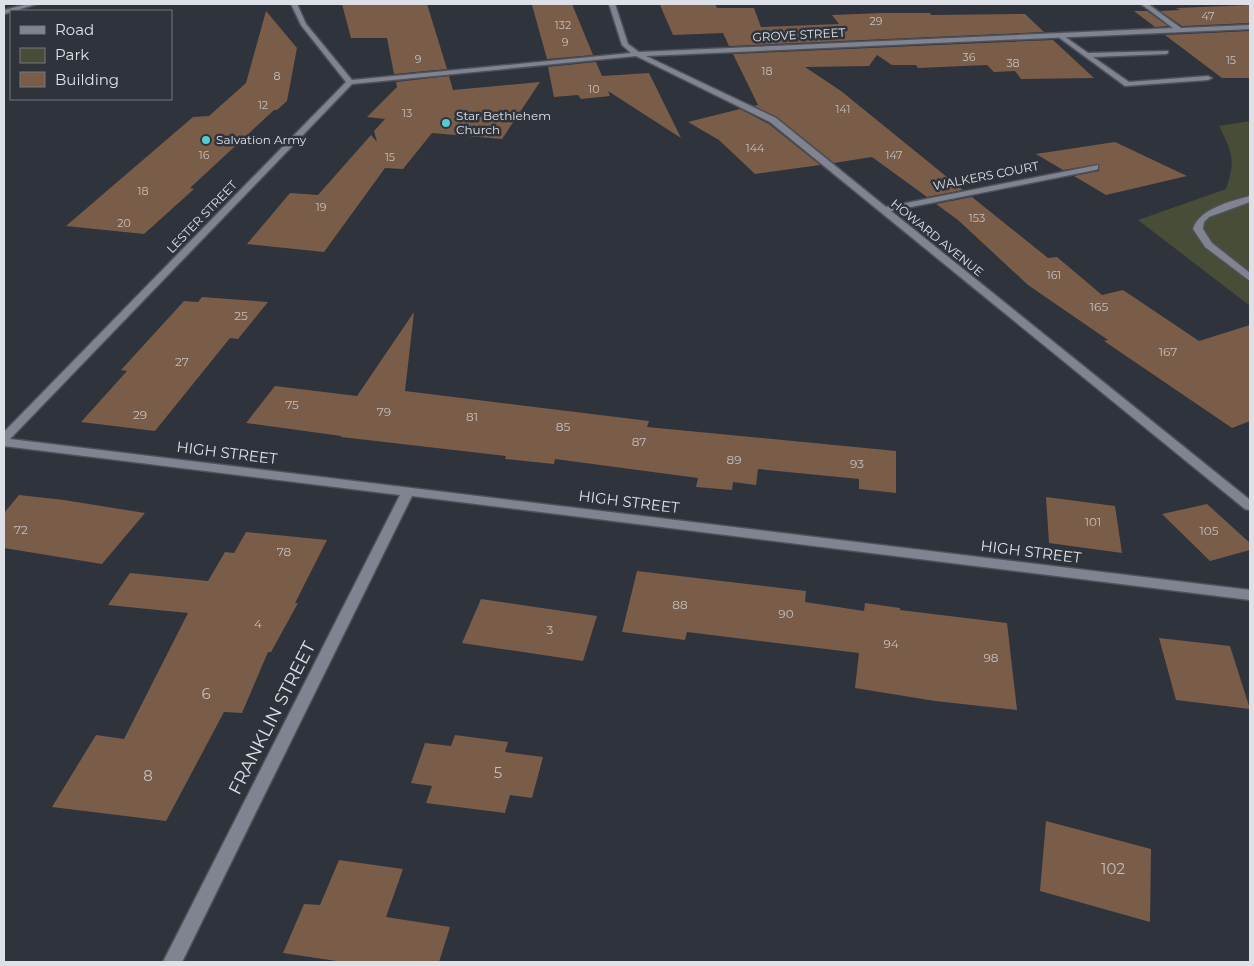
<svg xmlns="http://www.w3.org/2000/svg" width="1254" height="966" viewBox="0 0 1254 966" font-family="Montserrat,sans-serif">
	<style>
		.green { fill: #474d36 }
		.building { fill: #7a5d49 }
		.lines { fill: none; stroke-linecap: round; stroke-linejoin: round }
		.lane-casing { stroke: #4e515a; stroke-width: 3 }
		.street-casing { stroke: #4e515a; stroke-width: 3 }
		.secondary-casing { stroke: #4e515a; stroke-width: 3 }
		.lane { fill: #808490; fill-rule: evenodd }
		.street { fill: #808490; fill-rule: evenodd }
		.secondary { fill: #808490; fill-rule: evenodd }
		.poi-dot { fill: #52cdcd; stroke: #2f333c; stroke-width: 2 }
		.labels { text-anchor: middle; stroke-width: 5; stroke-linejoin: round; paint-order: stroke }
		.far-number-label { font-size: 11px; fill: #c4bfbf }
		.far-street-label { font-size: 12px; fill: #dde0e6; stroke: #2f333c }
		.far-poi-label { font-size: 12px; fill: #dde0e6; stroke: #2f333c; text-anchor: start }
		.number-label { font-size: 12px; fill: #c4bfbf }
		.street-label { font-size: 15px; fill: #dde0e6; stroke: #2f333c }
		.near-number-label { font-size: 15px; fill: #c4bfbf }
		.near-street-label { font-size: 18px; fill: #dde0e6; stroke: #2f333c }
	</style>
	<rect width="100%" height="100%" fill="#2f333c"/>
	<!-- green -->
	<path class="green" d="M1250,121V306L1138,220L1226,189C1236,160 1232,152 1219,126Z"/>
	<!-- building -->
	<g class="building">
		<polygon points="342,4 427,4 447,69 394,74 387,38 351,38"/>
		<polygon points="572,4 593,55 547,59 532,5"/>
		<polygon points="715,4 717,8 754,8 761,27 839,24 832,15 882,13 930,13 931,15 1025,14 1044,32 729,46 723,33 673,35 660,5"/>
		<polygon points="1250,5 1250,23 1182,26 1160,11 1180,10 1176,8"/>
		<polygon points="266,11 297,48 287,101 277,110 274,110 190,188 194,189 144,234 66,226 193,117 209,116 246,83"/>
		<polygon points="1134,11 1147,11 1168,26 1155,27"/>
		<polygon points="1250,31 1250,78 1222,78 1165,35"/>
		<polygon points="1053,40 1094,78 1021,79 1015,71 994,72 987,65 918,68 916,65 892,65 877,55 869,66 805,67 841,91 963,190 927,197 872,157 834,163 777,117 754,106 758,105 733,54"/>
		<polygon points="596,62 602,76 649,73 681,138 608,91 610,96 581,99 578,95 554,97 548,67"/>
		<polygon points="449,76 453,90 540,82 502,139 432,133 403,169 385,168 324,252 247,244 290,193 318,195 371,135 377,142 374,131 385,119 367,117 397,87 396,82"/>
		<polygon points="740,109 769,124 820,165 755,174 719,140 688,122"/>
		<polygon points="1115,142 1187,176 1106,195 1074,176 1099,171 1099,164 1063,170 1036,154"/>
		<polygon points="972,197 1048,258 1057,257 1102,295 1123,290 1199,341 1250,325 1250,421 1232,428 1104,341 1108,340 1028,285 958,220 936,204"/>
		<polygon points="202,297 268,302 238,339 230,338 155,431 81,422 127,371 121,370 184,301 198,302"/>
		<polygon points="414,312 405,391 649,421 647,427 896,451 896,493 859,489 859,479 758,469 756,485 733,482 732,490 696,487 698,478 555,459 554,464 505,459 506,456 341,437 341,436 246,423 275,386 357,396"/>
		<polygon points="19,495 64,500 145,513 102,564 4,548 4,513"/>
		<polygon points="1046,497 1115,506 1122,553 1049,543"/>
		<polygon points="1207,504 1250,543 1250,550 1210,561 1162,514"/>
		<polygon points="246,532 327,540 295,603 298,603 271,652 268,652 242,713 224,712 166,821 52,807 96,735 124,739 188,613 108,605 130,573 208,581 225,552 234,553"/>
		<polygon points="637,571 806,591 805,602 864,611 865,603 900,608 900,610 1007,623 1017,710 935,701 855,688 859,653 687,632 685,640 622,632"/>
		<polygon points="481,599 597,616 583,661 462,643"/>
		<polygon points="1159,638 1230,646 1250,709 1176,700"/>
		<polygon points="455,735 508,742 505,752 543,757 532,798 510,795 505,813 426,803 432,786 411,783 425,743 451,746"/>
		<polygon points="1046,821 1151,849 1150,922 1040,891"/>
		<polygon points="339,860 403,869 386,917 450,927 439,962 343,962 283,953 304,904 320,905"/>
	</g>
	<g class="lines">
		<defs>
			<g id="lane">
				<polygon points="1057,34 1061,34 1088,53 1168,51 1168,53 1166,54 1093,57 1129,82 1208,76 1212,78 1208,80 1125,86 1057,36"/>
				<path d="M1250,196V202L1209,217L1204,222L1203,229L1212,243L1250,273V281L1205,247L1193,229C1199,209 1231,201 1250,196Z"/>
			</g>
			<polygon id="street" points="291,4 297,4 306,24 352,80 631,53 622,45 609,4 615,4 628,44 639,52 1173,28 1141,4 1148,4 1181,28 1250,25 1250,29 646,56 776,118 886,207 1098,165 1098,169 1095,170 891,211 1250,500 1250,510 1245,509 770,122 636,56 352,84 10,439 1250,590 1250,600 412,496 182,962 163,962 400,495 4,446 4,432 346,82 301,25"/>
			<polygon id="secondary" points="28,4 37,4 4,14 4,10"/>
		</defs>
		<!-- lane casing -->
		<use href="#lane" class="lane-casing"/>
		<!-- street casing -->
		<use href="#street" class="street-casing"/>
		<!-- secondary casing -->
		<use href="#secondary" class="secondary-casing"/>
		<!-- lane -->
		<use href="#lane" class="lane"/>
		<!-- street -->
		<use href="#street" class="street"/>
		<!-- secondary -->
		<use href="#secondary" class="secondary"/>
	</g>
	<!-- markers -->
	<g class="poi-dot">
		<circle cx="446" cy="123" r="5"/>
		<circle cx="206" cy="140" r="5"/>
	</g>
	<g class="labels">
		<!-- far-number labels -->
		<g class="far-number-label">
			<text x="1208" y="20">47</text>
			<text x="876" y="25">29</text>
			<text x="563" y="29">132</text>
			<text x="565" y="46">9</text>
			<text x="969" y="61">36</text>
			<text x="418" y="63">9</text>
			<text x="1231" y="64">15</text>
			<text x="1013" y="67">38</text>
			<text x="767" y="75">18</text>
			<text x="277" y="80">8</text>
			<text x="594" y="93">10</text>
			<text x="263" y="109">12</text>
			<text x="843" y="113">141</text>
			<text x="407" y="117">13</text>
			<text x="755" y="152">144</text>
			<text x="204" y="159">16</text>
			<text x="894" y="159">147</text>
			<text x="390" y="161">15</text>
			<text x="143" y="195">18</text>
			<text x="321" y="211">19</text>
			<text x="977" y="222">153</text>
			<text x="124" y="227">20</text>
			<text x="1054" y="279">161</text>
		</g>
		<!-- far-street labels -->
		<g class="far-street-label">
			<text transform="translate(799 35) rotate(-3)" y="4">GROVE STREET</text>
			<text transform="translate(986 176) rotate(-11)" y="4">WALKERS COURT</text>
			<text transform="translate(202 217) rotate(-46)" y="4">LESTER STREET</text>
			<text transform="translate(937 238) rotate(39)" y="4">HOWARD AVENUE</text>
		</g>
		<!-- far-poi labels -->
		<g class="far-poi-label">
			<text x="456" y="120">Star Bethlehem<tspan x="456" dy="14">Church</tspan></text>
			<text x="216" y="144">Salvation Army</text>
		</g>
		<!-- number labels -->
		<g class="number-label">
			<text x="1099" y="311">165</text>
			<text x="241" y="320">25</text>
			<text x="1168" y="356">167</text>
			<text x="182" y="366">27</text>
			<text x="292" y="409">75</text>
			<text x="384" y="416">79</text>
			<text x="140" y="419">29</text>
			<text x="472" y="421">81</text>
			<text x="563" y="431">85</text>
			<text x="639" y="446">87</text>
			<text x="734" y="464">89</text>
			<text x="857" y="468">93</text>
			<text x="1093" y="526">101</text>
			<text x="21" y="534">72</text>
			<text x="1209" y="535">105</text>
			<text x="284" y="556">78</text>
			<text x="680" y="609">88</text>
			<text x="786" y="618">90</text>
			<text x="258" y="628">4</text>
			<text x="550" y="634">3</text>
			<text x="891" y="648">94</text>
			<text x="991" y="662">98</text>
		</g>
		<!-- street labels -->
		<g class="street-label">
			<text transform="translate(227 453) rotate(7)" y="5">HIGH STREET</text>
			<text transform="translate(629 502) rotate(7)" y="5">HIGH STREET</text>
			<text transform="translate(1031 552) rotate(7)" y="5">HIGH STREET</text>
		</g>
		<!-- near-number labels -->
		<g class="near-number-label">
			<text x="206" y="699">6</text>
			<text x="498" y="778">5</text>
			<text x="148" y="781">8</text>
			<text x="1113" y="874">102</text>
		</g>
		<!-- near-street labels -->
		<g class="near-street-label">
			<text transform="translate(272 718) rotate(-63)" y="6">FRANKLIN STREET</text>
		</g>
	</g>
	<!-- border -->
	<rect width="1254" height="966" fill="none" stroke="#dde0e6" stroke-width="10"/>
	<!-- legend -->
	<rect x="10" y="10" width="162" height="90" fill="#2f333c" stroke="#757880"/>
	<rect x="20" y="26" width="25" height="8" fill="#808490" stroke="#757880"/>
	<text x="55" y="35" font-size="15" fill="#dde0e6">Road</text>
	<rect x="20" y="48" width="25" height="15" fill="#474d36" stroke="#757880"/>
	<text x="55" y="60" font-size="15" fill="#dde0e6">Park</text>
	<rect x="20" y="72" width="25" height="15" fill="#7a5d49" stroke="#757880"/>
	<text x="55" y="85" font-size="15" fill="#dde0e6">Building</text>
</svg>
